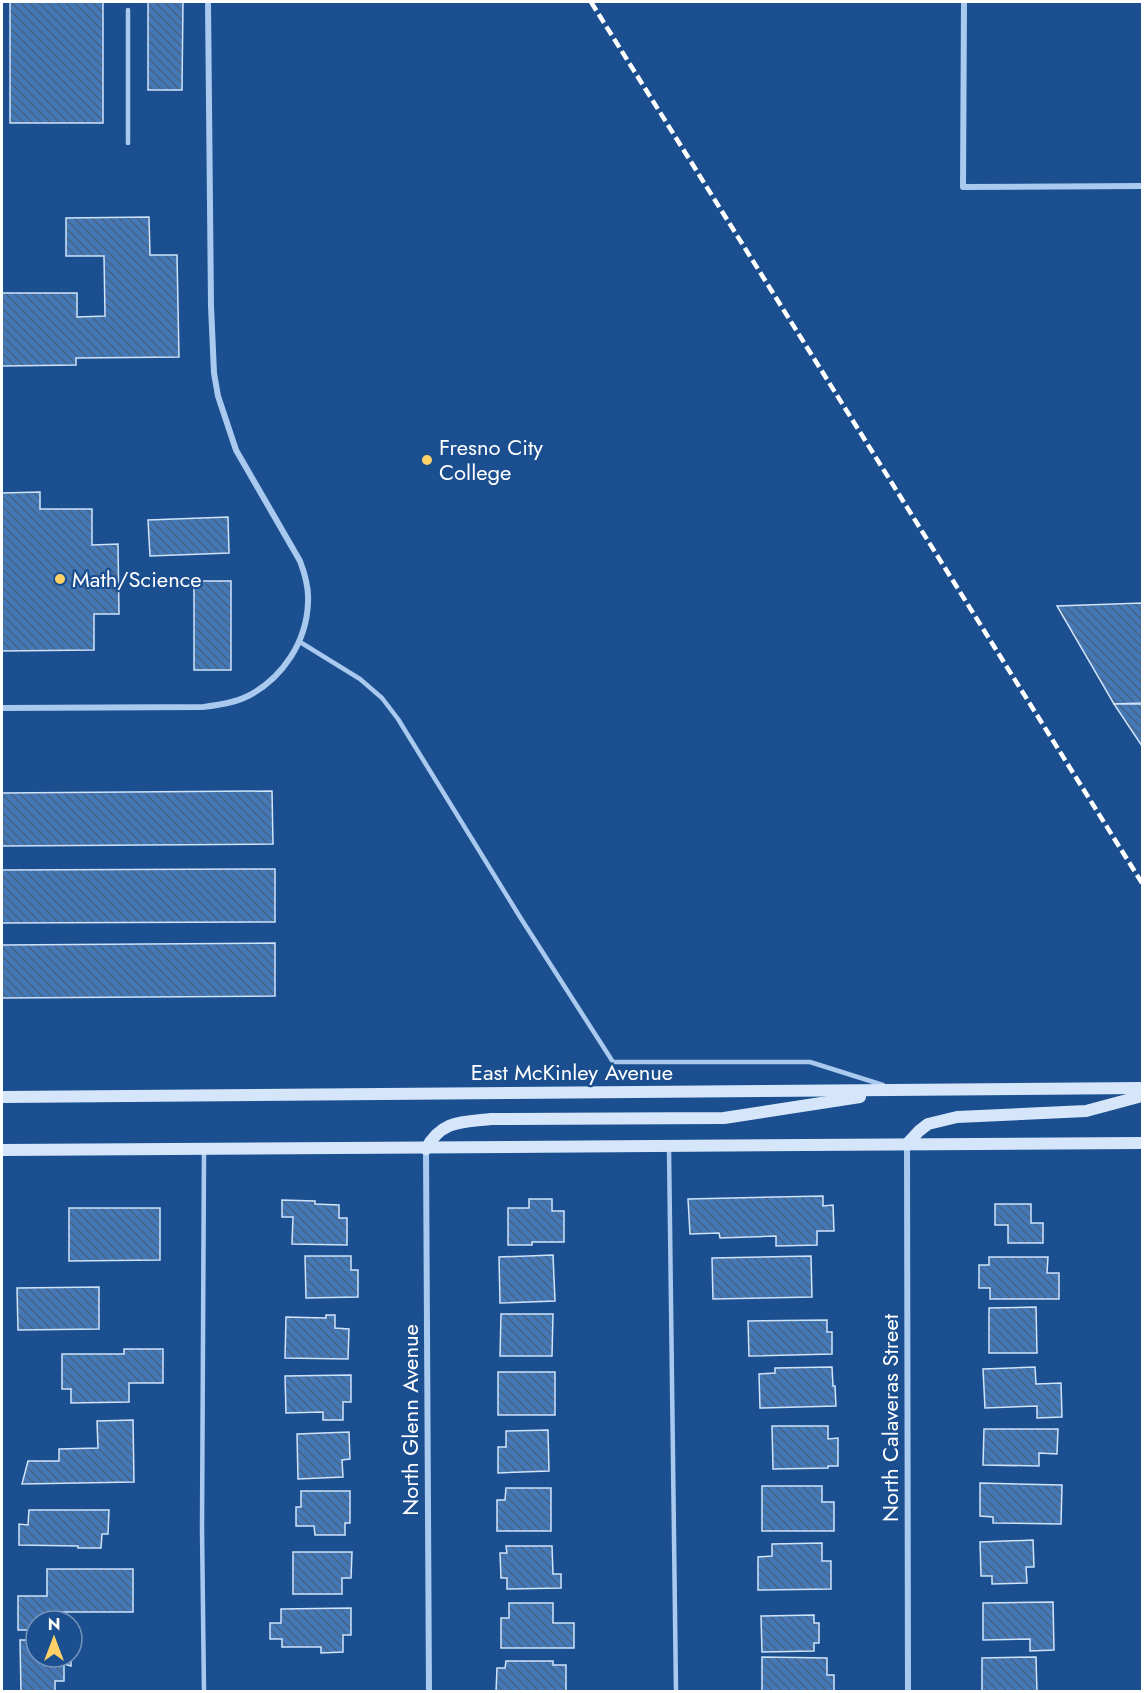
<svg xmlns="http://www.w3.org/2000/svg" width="1144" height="1693" viewBox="0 0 1144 1693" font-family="Jost,sans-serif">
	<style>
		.building { fill: url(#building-back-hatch); stroke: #cfe3fa; stroke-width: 1.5 }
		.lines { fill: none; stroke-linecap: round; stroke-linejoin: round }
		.service { stroke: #a9c9ee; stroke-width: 4.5 }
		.minor { stroke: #a9c9ee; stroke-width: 6 }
		.secondary { stroke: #d6e6fa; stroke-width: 12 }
		.rail { stroke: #fff; stroke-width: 4.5; stroke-dasharray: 10 4.5; stroke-linecap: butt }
		.poi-dot { fill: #ffd166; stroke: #1b4f8f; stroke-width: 2 }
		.labels { text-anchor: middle; stroke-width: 4.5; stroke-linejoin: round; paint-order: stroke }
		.poi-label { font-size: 22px; fill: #fff; stroke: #1b4f8f; text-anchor: start }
		.street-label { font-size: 22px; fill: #fff; stroke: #1b4f8f }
	</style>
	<defs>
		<pattern id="building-back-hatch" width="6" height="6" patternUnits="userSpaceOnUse" patternTransform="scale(1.5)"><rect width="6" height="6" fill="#4478b7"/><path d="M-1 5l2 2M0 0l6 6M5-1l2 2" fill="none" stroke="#486282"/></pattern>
	</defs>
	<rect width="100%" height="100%" fill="#1b4f8f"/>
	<!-- building -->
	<g class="building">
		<rect x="10" y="2" width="93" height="121"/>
		<polygon points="148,2 183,2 182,90 148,90"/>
		<polygon points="149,217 150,255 177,255 179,357 76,358 76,365 2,366 2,222 2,293 77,293 77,317 105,316 104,256 66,256 66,218"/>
		<polygon points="40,492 40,509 92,509 92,545 118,544 119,614 94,614 94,650 2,651 2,493"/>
		<polygon points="228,517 229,553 150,556 148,520"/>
		<rect x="194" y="581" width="37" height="89"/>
		<polygon points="1142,603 1142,703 1114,704 1057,606"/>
		<polygon points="1114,704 1142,704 1142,746"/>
		<polygon points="272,791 273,844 2,846 2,793"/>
		<polygon points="275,869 275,922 2,923 2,870"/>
		<polygon points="275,943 275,996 2,998 2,945"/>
		<polygon points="823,1196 823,1206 833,1205 834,1231 817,1231 817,1245 776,1246 776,1236 720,1238 719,1233 690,1234 688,1199"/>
		<polygon points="529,1199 552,1199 552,1211 564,1211 564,1242 532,1242 532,1245 508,1245 508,1208 529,1208"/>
		<polygon points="282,1200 315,1201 315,1204 339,1205 339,1218 347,1218 347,1245 292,1244 293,1217 282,1217"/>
		<polygon points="995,1204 1031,1204 1031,1223 1043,1223 1043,1243 1008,1243 1008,1225 995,1225"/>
		<polygon points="69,1208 160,1208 160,1260 69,1261"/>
		<polygon points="553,1255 555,1301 500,1303 499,1257"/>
		<polygon points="305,1256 351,1256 351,1270 358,1270 358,1297 306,1298"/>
		<polygon points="811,1256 812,1297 713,1299 712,1258"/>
		<polygon points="989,1257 1048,1257 1047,1273 1059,1273 1059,1299 990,1299 990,1288 979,1288 979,1265 989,1265"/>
		<polygon points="99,1287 99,1329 18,1330 17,1288"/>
		<polygon points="1036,1307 1037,1353 989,1353 989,1308"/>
		<polygon points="501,1314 553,1314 552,1356 500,1356"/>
		<polygon points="326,1315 335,1315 335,1328 349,1329 348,1359 285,1358 286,1317 326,1318"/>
		<polygon points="827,1320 827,1332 832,1332 832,1354 749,1356 748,1321"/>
		<polygon points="124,1349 163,1349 163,1383 129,1383 129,1402 71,1403 71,1389 62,1389 62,1354 124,1354"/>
		<polygon points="832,1367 833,1386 835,1386 836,1406 760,1408 759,1374 775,1373 775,1368"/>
		<polygon points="1035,1367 1036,1384 1061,1383 1062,1417 1037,1418 1037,1406 985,1408 983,1369"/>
		<rect x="498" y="1372" width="57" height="43"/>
		<polygon points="351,1375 351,1402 343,1402 343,1420 323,1420 323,1412 286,1413 285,1376"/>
		<polygon points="133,1420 134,1482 22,1484 28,1461 59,1461 59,1449 98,1448 97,1421"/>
		<polygon points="772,1426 828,1426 828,1439 838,1438 838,1466 828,1466 828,1468 773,1469"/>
		<polygon points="984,1429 1058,1429 1057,1454 1039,1453 1039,1466 983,1465"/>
		<polygon points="548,1430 549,1471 498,1473 498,1447 506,1447 506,1431"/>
		<polygon points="349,1432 350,1459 342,1460 343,1477 298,1479 297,1434"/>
		<polygon points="980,1483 1062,1485 1061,1524 993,1523 993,1517 980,1516"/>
		<polygon points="762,1486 822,1486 822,1502 834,1502 834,1531 762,1531"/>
		<polygon points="506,1488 551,1488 551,1531 497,1531 497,1500 505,1500"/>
		<polygon points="301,1491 350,1491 350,1523 345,1523 345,1535 315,1535 314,1526 296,1526 296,1507 301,1507"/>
		<polygon points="29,1510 109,1510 108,1534 102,1534 101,1548 78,1548 78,1546 19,1545 19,1524 28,1525"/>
		<polygon points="1033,1540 1034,1567 1026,1567 1027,1583 992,1584 992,1576 981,1576 980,1542"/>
		<polygon points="822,1543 822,1561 831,1561 831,1589 758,1590 758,1557 772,1556 772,1544"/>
		<polygon points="506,1546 552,1546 553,1574 561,1574 561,1588 507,1589 507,1578 501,1578 500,1553 507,1553"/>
		<polygon points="293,1552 352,1552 351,1578 342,1578 342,1594 293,1594"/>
		<polygon points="47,1569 133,1569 133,1612 59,1612 59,1621 36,1621 36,1630 18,1630 18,1596 47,1596"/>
		<polygon points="1053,1602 1054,1650 1030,1651 1030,1639 983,1640 983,1603"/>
		<polygon points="509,1603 553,1603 553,1623 574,1623 574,1648 501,1648 501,1618 509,1618"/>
		<polygon points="351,1608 351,1635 343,1635 343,1652 321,1653 321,1647 282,1647 282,1639 270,1639 270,1623 281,1623 281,1609"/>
		<polygon points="814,1615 814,1623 819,1623 819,1643 814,1643 814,1651 762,1652 761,1616"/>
		<polygon points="20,1640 36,1640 36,1657 71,1657 71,1666 64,1664 64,1681 55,1681 55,1692 21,1692"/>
		<polygon points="762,1657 827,1658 827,1675 834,1675 834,1692 762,1692"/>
		<polygon points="1036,1657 1037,1692 982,1692 982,1658"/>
		<polygon points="506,1661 553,1661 553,1665 566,1665 566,1692 496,1692 497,1668 505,1668"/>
	</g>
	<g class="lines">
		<!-- service -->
		<g class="service">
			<polyline points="128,10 128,143"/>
			<polyline points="300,642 360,679 382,698 398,719 520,917 613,1062 810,1062 883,1085"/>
			<polyline points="669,1148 676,1692"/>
			<polyline points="204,1151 202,1528 204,1692"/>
		</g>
		<!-- minor -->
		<g class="minor">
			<polyline points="964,2 963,187 1142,186"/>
			<path d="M2,708L203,707C218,705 234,703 248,696C283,678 307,641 308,602C309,587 305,574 300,561L236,450L218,396L214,373L211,306L208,2"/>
			<polyline points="907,1144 908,1692"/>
			<polyline points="426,1149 429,1692"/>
		</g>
		<!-- secondary -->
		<g class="secondary">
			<polyline points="2,1097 1142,1088"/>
			<polyline points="907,1144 919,1131 928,1124 957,1117 1086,1111 1142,1096"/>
			<path d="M426,1149C441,1120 462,1122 491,1119L724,1118L860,1097"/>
			<polyline points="2,1150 1142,1143"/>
		</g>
		<!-- rail -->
		<polyline class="rail" points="591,2 1142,883"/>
	</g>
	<!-- markers -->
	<g class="poi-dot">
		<circle cx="427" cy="460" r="6"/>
		<circle cx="60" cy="579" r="6"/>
	</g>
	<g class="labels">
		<!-- poi labels -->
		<g class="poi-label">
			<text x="439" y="455">Fresno City<tspan x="439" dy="25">College</tspan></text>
			<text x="72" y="587">Math/Science</text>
		</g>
		<!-- street labels -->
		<g class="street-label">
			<text x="572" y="1080">East McKinley Avenue</text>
			<text transform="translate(890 1418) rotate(-90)" y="8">North Calaveras Street</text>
			<text transform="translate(410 1420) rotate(-90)" y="8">North Glenn Avenue</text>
		</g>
	</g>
	<!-- border -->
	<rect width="1144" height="1693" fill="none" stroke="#ffffff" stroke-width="6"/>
	<!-- north arrow -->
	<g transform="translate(54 1639)"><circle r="28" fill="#1b4f8f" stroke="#7695bc" stroke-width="1.5"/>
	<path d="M0-4.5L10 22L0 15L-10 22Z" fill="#ffd166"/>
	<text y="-9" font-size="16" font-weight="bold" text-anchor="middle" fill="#ffffff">N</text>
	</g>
</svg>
